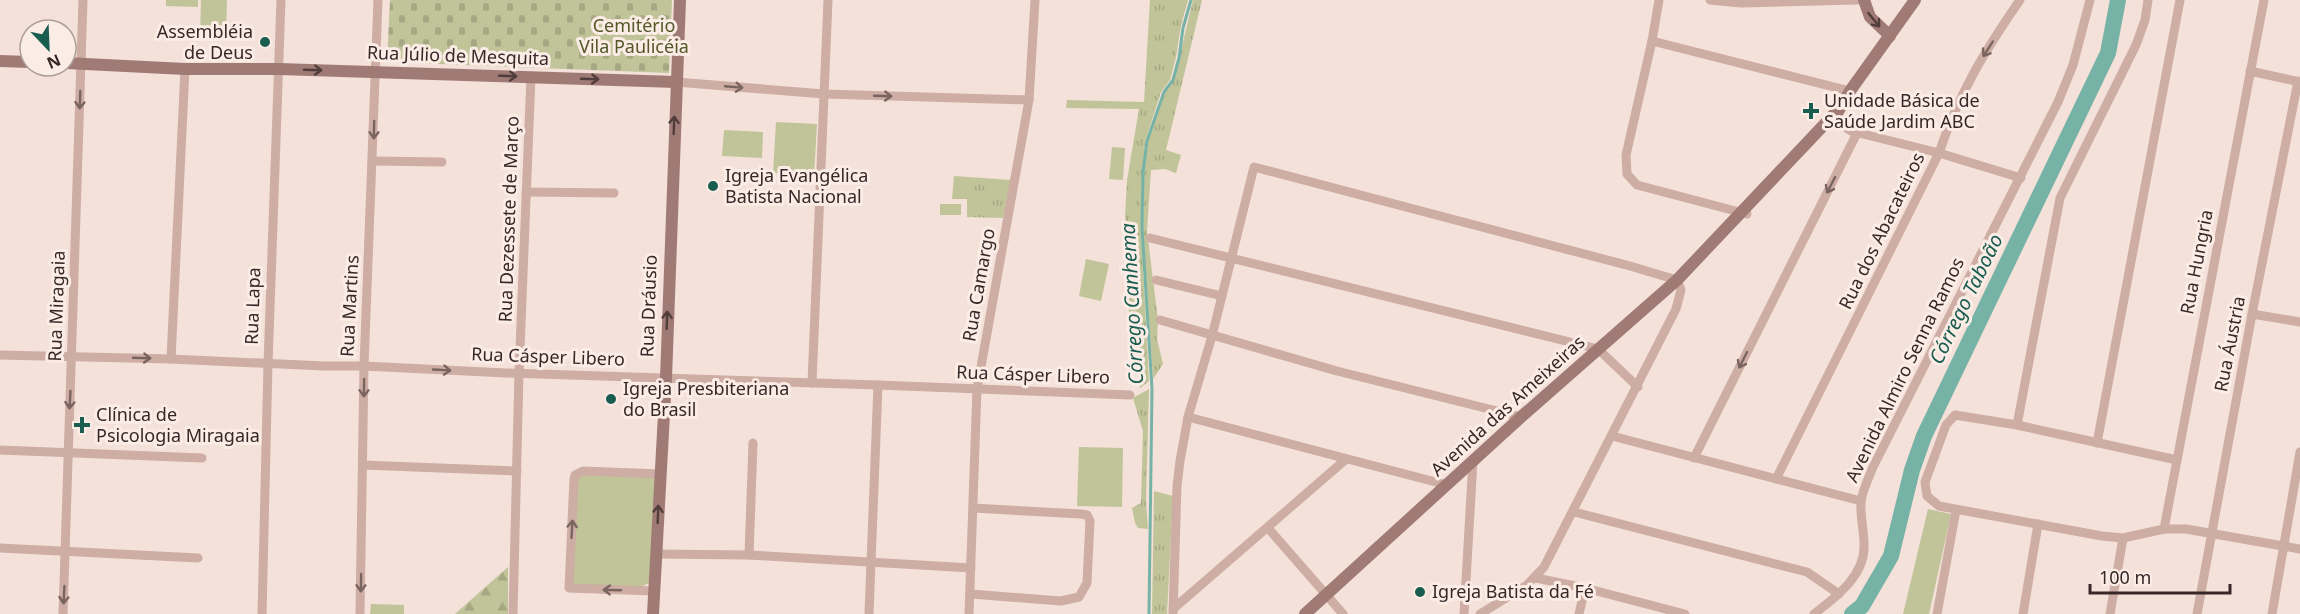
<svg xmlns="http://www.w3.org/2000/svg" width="2300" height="614" viewBox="0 0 2300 614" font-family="'Noto Sans',sans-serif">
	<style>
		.grass { fill: url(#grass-tufts) }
		.forest { fill: url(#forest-firs) }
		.cemetery { fill: url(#cemetery-stones) }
		.park { fill: #c0c498 }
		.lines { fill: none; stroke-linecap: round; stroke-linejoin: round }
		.stream { stroke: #76b3a6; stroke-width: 3 }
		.river { stroke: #76b3a6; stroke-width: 16 }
		.street { stroke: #cdada4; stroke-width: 9 }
		.secondary { stroke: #a07b76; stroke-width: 12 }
		.oneway { stroke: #513d3b }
		.oneway2 { stroke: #7a645f }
		.poi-dot { fill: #195c50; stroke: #fbece6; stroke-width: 2 }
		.labels { text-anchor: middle; stroke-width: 6; stroke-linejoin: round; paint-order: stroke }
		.park-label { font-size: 18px; fill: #525828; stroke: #fbece6 }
		.poi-label { font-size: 18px; fill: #372827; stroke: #fbece6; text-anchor: start }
		.street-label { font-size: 18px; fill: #372827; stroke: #fbece6 }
		.water-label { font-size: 20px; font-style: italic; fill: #195c50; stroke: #fbece6 }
	</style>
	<defs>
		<pattern id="grass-tufts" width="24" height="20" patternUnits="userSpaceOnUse" patternTransform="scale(1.5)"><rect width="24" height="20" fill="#c0c498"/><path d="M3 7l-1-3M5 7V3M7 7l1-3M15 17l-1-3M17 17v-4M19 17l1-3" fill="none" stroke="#a6a883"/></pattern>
		<pattern id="forest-firs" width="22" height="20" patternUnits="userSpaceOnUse" patternTransform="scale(1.5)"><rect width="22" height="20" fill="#c0c498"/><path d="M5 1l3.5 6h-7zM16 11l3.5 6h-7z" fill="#a6a883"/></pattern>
		<pattern id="cemetery-stones" width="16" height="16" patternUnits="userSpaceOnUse" patternTransform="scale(1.5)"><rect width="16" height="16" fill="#c0c498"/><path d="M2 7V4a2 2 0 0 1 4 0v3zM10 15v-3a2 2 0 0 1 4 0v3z" fill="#a6a883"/></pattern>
	</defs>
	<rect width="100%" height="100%" fill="#f4e1d9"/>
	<!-- grass -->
	<g class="grass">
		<polygon points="1150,0 1188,0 1181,25 1176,57 1170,80 1161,92 1145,142 1141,229 1149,381 1140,388 1127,297 1131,249 1125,217 1127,180 1139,109 1066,108 1067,100 1144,102"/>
		<polygon points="1193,0 1202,0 1166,150 1181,155 1176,173 1165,169 1151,170 1147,231 1158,320 1157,339 1163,364 1153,379 1143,228 1144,172 1148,142 1165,93 1174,80"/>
		<polygon points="954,176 1011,180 1003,218 967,217 967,199 952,199"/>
		<polygon points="1149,389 1146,501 1148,529 1138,528 1135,523 1132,508 1141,503 1143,431 1133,398"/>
		<polygon points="1154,491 1173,496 1167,614 1152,614"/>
	</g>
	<!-- forest -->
	<polygon class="forest" points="508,567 508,614 455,614"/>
	<!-- cemetery -->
	<polygon class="cemetery" points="390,0 672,0 669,73 387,62"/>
	<!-- park -->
	<g class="park">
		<polygon points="166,0 198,0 198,7 166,6"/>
		<polygon points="201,0 227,0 226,36 200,36"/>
		<polygon points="776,122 817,124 814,176 773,173"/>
		<polygon points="724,130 763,132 762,158 722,156"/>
		<polygon points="1112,147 1125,148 1123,180 1109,179"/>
		<rect x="940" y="204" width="21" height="11"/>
		<polygon points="1086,259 1109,264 1101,301 1079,296"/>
		<polygon points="1079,447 1123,448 1122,507 1077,506"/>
		<polygon points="576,475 657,477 649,583 638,588 571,586"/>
		<polygon points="1928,509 1951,514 1929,614 1903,614"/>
		<polygon points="371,604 404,605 404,614 370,614"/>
	</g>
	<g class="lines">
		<!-- stream -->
		<polyline class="stream" points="1149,614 1152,389 1142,228 1143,172 1147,141 1164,92 1173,80 1179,58 1183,28 1191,0"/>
		<!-- river -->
		<polyline class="river" points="1852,614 1862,606 1891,556 1912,470 1924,436 2108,53 2118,0"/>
		<!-- street -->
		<g class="street">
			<polyline points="1659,0 1652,41 1626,155 1627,174 1637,185 1747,214"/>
			<polyline points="1710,0 1741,3 1857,0"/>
			<polyline points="1652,41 1850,91"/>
			<polyline points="2250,71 2300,82"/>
			<polyline points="676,82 824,94 1029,100"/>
			<polyline points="1830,117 1851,131 1939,153 2021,178"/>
			<polyline points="373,161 442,162"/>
			<polyline points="526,192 614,193"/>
			<polyline points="1150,238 1598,349 1638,387"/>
			<polyline points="1156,280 1222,296"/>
			<polyline points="2252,314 2300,322"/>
			<polyline points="1160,320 1337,371 1521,417"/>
			<polyline points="0,355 171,359 324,366 364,366 506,373 878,385 1130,395"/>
			<polyline points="171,359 185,69"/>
			<polyline points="812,383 828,0"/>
			<polyline points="1188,417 1447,485"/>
			<polyline points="2017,425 2060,198 2136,45 2145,20 2148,0"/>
			<polyline points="1612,436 1861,501"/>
			<polyline points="2097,443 2180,0"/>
			<polyline points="0,450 202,458"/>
			<polyline points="1694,458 1857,133"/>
			<polyline points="2177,460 2017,425 1955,415 1946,425 1925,482 1927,496 1939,506 2102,536 2123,538 2164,529 2186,529 2300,549"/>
			<polyline points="363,465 517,471"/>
			<path d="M1776,479L1939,153C1959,93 1984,52 2020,0"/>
			<polyline points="1574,512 1807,572 1839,594"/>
			<polyline points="1268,528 1343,614"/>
			<polyline points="2164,529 2264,0"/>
			<polyline points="0,548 198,558"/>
			<polyline points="656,554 749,555 971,568"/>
			<polyline points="749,555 753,443"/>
			<polyline points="1536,578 1585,588 1685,614"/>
			<polyline points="654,591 569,588 574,479 575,475 583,471 660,474"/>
			<polyline points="971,594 1061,601 1079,597 1087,583 1090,521 1087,515 1081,514 973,508"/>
			<polyline points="1173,609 1345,460"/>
			<polyline points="63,614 83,0"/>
			<polyline points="262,614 268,364 281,0"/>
			<polyline points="360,614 364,366 378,0"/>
			<polyline points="513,614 519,373 531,76"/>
			<polyline points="869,614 878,385"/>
			<polyline points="969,614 977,389 1029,100 1035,0"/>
			<polyline points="1173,614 1177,486 1180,461 1188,417 1212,336 1254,167 1630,266 1677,280 1681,290 1676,309 1544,567 1527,585 1480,614"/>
			<polyline points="1464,614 1473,461"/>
			<polyline points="1579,614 1585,588"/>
			<path d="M1814,614C1836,597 1866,575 1864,544C1864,531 1860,516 1861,502C1862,491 1869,477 1873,467L2058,102L2073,65L2090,0"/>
			<polyline points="1937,614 1956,510"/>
			<polyline points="2023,614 2038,524"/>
			<polyline points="2110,614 2123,538"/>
			<polyline points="2197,614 2252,314 2298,81"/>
			<polyline points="2272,614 2300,452"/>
		</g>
		<!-- secondary -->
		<g class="secondary">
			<polyline points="1864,0 1870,17 1890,36"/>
			<polyline points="0,61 30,62"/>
			<polyline points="66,63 185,69 279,69 676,82"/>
			<polyline points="1836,115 1850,91 1915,0"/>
			<polyline points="653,614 666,378 680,0"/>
			<polyline points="1305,614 1521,417 1677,280 1838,110"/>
		</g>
	</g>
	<!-- one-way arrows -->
	<defs><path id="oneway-shaft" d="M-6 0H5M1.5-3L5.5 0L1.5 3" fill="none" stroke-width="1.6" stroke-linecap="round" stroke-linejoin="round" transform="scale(1.5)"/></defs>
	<g class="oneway">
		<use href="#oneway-shaft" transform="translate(1874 20) rotate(51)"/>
		<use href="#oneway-shaft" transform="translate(313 70) rotate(2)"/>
		<use href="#oneway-shaft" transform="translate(508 76) rotate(2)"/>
		<use href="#oneway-shaft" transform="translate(590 79) rotate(2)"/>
		<use href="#oneway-shaft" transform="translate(674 125) rotate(-88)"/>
		<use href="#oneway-shaft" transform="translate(667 320) rotate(-88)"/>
		<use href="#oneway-shaft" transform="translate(658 514) rotate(-88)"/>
	</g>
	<g class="oneway2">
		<use href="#oneway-shaft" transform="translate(1988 49) rotate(123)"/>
		<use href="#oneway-shaft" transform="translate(734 87) rotate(5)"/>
		<use href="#oneway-shaft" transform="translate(883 96) rotate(2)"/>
		<use href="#oneway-shaft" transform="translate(80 100) rotate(92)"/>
		<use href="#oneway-shaft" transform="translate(374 130) rotate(91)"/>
		<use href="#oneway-shaft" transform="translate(1831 185) rotate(117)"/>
		<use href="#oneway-shaft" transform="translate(142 358) rotate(2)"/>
		<use href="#oneway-shaft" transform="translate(1743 360) rotate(117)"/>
		<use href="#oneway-shaft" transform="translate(442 370) rotate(3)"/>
		<use href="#oneway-shaft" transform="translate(364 388) rotate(91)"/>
		<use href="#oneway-shaft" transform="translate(70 400) rotate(93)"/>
		<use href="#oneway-shaft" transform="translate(572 529) rotate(-87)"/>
		<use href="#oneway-shaft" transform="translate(361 583) rotate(91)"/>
		<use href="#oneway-shaft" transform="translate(612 590) rotate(-178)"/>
		<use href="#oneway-shaft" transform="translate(64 595) rotate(93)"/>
	</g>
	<!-- markers -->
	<g class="poi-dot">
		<circle cx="265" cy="42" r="6"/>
		<path d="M1808 102h6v6h6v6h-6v6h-6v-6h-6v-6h6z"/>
		<circle cx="713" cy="186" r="6"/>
		<circle cx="611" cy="399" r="6"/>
		<path d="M79 416h6v6h6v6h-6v6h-6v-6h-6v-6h6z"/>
		<circle cx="1420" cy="592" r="6"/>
	</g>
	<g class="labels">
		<!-- park labels -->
		<g class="park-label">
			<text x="634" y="32">Cemitério<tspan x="634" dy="21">Vila Paulicéia</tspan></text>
		</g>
		<!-- poi labels -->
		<g class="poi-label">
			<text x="253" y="38" text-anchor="end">Assembléia<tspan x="253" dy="21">de Deus</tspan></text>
			<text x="1824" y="107">Unidade Básica de<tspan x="1824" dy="21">Saúde Jardim ABC</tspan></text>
			<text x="725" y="182">Igreja Evangélica<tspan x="725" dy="21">Batista Nacional</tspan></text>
			<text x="623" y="395">Igreja Presbiteriana<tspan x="623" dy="21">do Brasil</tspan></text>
			<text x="96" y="421">Clínica de<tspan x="96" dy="21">Psicologia Miragaia</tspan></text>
			<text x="1432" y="598">Igreja Batista da Fé</text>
		</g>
		<!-- street labels -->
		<g class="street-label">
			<text transform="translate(458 56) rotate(2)" y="6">Rua Júlio de Mesquita</text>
			<text transform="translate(509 219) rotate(-88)" y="6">Rua Dezessete de Março</text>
			<text transform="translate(1882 231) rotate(-64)" y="6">Rua dos Abacateiros</text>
			<text transform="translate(2197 262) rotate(-79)" y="6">Rua Hungria</text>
			<text transform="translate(979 285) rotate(-80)" y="6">Rua Camargo</text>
			<text transform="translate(57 306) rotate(-88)" y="6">Rua Miragaia</text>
			<text transform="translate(253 306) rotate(-88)" y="6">Rua Lapa</text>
			<text transform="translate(350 306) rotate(-87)" y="6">Rua Martins</text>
			<text transform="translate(649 306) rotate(-88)" y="6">Rua Dráusio</text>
			<text transform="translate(2230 344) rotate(-79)" y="6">Rua Áustria</text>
			<text transform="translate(548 357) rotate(2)" y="6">Rua Cásper Libero</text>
			<text transform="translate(1905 370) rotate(-64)" y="6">Avenida Almiro Senna Ramos</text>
			<text transform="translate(1033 375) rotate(2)" y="6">Rua Cásper Libero</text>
			<text transform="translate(1508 406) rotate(-42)" y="6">Avenida das Ameixeiras</text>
		</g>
		<!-- water labels -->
		<g class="water-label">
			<text transform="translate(1966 299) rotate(-64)" y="7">Córrego Taboão</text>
			<text transform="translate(1132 304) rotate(-93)" y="7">Córrego Canhema</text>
		</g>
	</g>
	<!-- north arrow -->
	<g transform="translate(48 48) rotate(157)"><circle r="28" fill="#fbece6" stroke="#ad9e9a" stroke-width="1.5"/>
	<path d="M0-4.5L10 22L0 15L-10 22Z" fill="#195c50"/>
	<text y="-9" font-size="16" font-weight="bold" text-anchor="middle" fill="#372827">N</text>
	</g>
	<!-- scale -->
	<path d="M2090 584v9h140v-9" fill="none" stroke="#372827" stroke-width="3"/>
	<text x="2099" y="584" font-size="18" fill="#372827" stroke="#fbece6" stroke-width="4.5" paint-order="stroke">100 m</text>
</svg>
